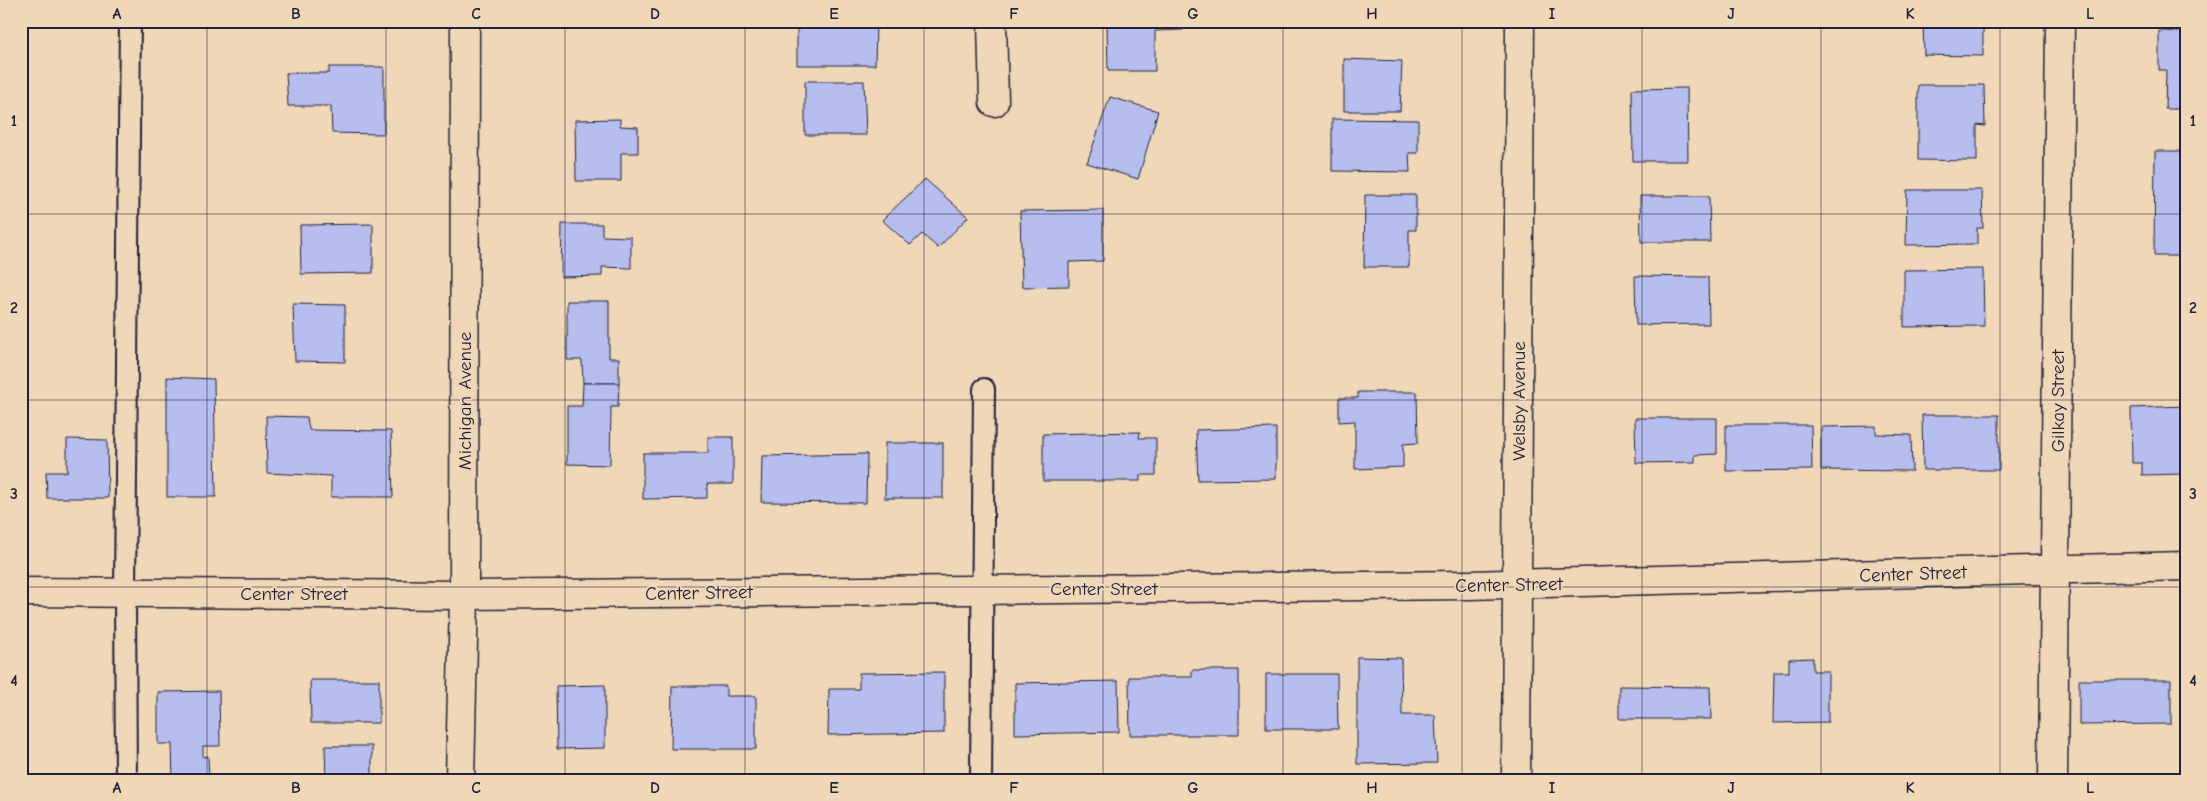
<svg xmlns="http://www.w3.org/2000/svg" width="2207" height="801" viewBox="0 0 2207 801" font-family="'Comic Neue',sans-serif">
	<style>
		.building { fill: #b6beef; stroke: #22223b }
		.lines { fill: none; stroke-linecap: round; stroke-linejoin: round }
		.lane-casing { stroke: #22223b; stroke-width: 24 }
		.street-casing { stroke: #22223b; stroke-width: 31 }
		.secondary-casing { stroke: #22223b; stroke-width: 31 }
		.lane { stroke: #efd7b7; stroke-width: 20 }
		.street { stroke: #efd7b7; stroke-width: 28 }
		.secondary { stroke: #efd7b7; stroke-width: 28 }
		.grid { fill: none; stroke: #22223b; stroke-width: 1; stroke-opacity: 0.55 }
		.labels { text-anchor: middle; stroke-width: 4; stroke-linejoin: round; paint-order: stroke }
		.street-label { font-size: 19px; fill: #22223b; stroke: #efd7b7 }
		.neatline { fill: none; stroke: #22223b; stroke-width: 2 }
		.grid-label { font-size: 16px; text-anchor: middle; font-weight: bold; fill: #22223b }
	</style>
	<rect width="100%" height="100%" fill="#efd7b7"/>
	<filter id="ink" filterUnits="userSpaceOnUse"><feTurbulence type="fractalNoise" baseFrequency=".02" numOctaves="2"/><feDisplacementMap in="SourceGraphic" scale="10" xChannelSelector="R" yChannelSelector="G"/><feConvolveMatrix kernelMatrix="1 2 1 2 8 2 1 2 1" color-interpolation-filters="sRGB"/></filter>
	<g filter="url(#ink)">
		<!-- building -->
		<g class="building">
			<rect x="546" y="21" width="67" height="4"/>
			<polygon points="815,21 870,21 870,24 876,24 875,65 797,65 797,26 815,26"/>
			<polygon points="1107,21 1183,21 1183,30 1155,31 1155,71 1108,71"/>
			<polygon points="1923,21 1983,21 1983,56 1924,55"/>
			<polygon points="2159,31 2186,32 2186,109 2165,109 2166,70 2159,70"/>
			<polygon points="1344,59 1402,61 1400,111 1344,111"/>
			<polygon points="329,67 384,67 384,134 332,133 331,106 288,106 286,73 329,73"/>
			<polygon points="805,81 864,81 866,135 805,135"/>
			<polygon points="1918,85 1984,85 1985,126 1977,125 1977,161 1918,160"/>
			<polygon points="1687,88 1688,161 1633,161 1632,89"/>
			<polygon points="1110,97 1158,111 1138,179 1087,163"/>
			<polygon points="620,119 620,126 638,127 638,153 621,153 621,181 576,181 575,120"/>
			<polygon points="1332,119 1418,120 1418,153 1409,153 1410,172 1332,171"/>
			<polygon points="2155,151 2186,151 2186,256 2154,256"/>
			<polygon points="925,179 968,217 938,248 922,234 910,245 882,220"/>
			<polygon points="1907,190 1982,190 1983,228 1977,228 1977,244 1906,245"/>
			<polygon points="1365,195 1416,195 1416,230 1409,230 1409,267 1364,267"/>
			<polygon points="1640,196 1709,196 1710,242 1641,242"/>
			<polygon points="1103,210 1103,261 1069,262 1069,286 1022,287 1020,211"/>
			<polygon points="373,224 373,273 301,274 300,225"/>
			<polygon points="562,224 602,224 602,236 631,237 631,268 602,267 602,276 561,277"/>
			<polygon points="1983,269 1984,326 1904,327 1904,270"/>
			<polygon points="1635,276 1708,277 1709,324 1636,325"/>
			<polygon points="567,301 609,301 609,358 619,358 619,383 583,383 582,360 567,360"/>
			<polygon points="293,304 345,305 345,362 295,361"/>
			<polygon points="167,377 214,379 216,497 167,497"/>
			<polygon points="583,383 619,383 618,407 611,407 610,465 567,464 567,406 582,406"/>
			<polygon points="1358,392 1417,392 1418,443 1403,444 1403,467 1355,469 1355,421 1339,422 1339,398 1358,398"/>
			<polygon points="2186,406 2186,463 2182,463 2182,474 2142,475 2142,463 2132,463 2131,408"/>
			<polygon points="1922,415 1999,415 1999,470 1923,470"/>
			<polygon points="266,416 307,417 309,430 391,431 393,497 331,497 331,476 267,473"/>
			<polygon points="1635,418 1717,418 1717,454 1695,455 1695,462 1636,463"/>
			<polygon points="1726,425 1811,425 1812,470 1726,471"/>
			<polygon points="1876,426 1876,434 1911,435 1912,471 1821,470 1821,427"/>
			<polygon points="1276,428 1276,479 1198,480 1196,430"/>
			<polygon points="1140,432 1139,438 1156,438 1156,475 1140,475 1140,481 1043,481 1043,434"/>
			<polygon points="708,437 733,437 733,484 707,484 707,498 643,499 643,453 708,453"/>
			<polygon points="67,439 107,440 108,498 47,498 46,472 67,472"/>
			<rect x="885" y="443" width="58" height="55"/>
			<polygon points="867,454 866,503 761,502 762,456"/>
			<polygon points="1357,657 1401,658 1402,715 1435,715 1437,763 1357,764"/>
			<polygon points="1813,658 1813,671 1828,671 1828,722 1773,723 1774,672 1789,672 1789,659"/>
			<polygon points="1192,670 1239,670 1239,735 1130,735 1129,677 1192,677"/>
			<polygon points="944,672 944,733 828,735 829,689 859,689 859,673"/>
			<polygon points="1266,674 1337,674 1338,729 1266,729"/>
			<polygon points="310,680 379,680 379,723 311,723"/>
			<polygon points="2079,680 2171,680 2171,724 2079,725"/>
			<polygon points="1118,681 1119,732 1015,734 1015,683"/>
			<polygon points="605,685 605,748 557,749 556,686"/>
			<polygon points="672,686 726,686 726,696 756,696 756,749 671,749"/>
			<polygon points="1619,686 1710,687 1711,719 1619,719"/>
			<polygon points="219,691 220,746 203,746 203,757 208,756 209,780 173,780 172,744 158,744 158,692"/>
			<polygon points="325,746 372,746 372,780 326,780"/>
		</g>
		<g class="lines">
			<defs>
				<g id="lane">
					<polyline points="126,780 125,592 130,21"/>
					<polyline points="981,780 984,389"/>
				</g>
				<g id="street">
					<polyline points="992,21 994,102"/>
					<polyline points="21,592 464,595 1469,585 2186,566"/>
					<polyline points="1516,780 1520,21"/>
					<polyline points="2053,780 2060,21"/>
				</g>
				<polyline id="secondary" points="460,780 464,595 465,21"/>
			</defs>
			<!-- lane casing -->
			<use href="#lane" class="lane-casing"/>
			<!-- street casing -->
			<use href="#street" class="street-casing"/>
			<!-- secondary casing -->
			<use href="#secondary" class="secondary-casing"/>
			<!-- lane -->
			<use href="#lane" class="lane"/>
			<!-- street -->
			<use href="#street" class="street"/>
			<!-- secondary -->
			<use href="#secondary" class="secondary"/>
		</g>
	</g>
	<!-- grid -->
	<path class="grid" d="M207,21V780M386,21V780M565,21V780M745,21V780M924,21V780M1103,21V780M1283,21V780M1462,21V780M1642,21V780M1821,21V780M2000,21V780M21,214H2186M21,400H2186M21,587H2186"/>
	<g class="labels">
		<!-- street labels -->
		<g class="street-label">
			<text transform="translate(464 401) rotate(-90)" y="7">Michigan Avenue</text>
			<text transform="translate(1518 401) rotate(-90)" y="7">Welsby Avenue</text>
			<text transform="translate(2057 401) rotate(-90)" y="7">Gilkay Street</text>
			<text transform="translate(1913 573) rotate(-2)" y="7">Center Street</text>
			<text transform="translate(1509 584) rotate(-1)" y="7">Center Street</text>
			<text x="1104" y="595">Center Street</text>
			<text transform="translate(699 592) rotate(-1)" y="7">Center Street</text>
			<text x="294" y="600">Center Street</text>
		</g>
	</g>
	<!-- margin -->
	<rect width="2207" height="801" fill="none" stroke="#efd7b7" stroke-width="55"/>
	<rect x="28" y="28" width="2152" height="746" class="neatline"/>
	<g class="grid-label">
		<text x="117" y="19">A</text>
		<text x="296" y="19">B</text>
		<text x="476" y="19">C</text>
		<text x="655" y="19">D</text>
		<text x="834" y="19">E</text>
		<text x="1014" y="19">F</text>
		<text x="1193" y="19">G</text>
		<text x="1372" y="19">H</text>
		<text x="1552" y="19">I</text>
		<text x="1731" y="19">J</text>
		<text x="1910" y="19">K</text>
		<text x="2090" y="19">L</text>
		<text x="14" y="126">1</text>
		<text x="2193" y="126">1</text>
		<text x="14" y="313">2</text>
		<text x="2193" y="313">2</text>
		<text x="14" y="499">3</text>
		<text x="2193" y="499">3</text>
		<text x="14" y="686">4</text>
		<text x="2193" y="686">4</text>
		<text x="117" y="793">A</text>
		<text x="296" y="793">B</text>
		<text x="476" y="793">C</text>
		<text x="655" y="793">D</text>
		<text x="834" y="793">E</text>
		<text x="1014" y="793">F</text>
		<text x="1193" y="793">G</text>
		<text x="1372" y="793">H</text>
		<text x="1552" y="793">I</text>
		<text x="1731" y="793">J</text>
		<text x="1910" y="793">K</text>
		<text x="2090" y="793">L</text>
	</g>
</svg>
